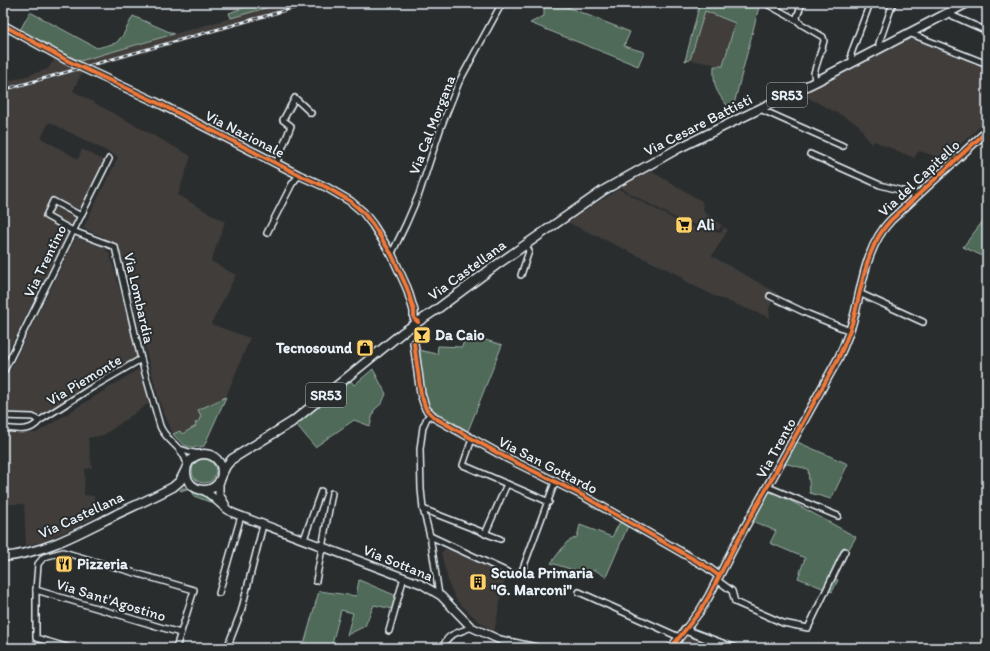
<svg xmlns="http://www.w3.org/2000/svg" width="990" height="651" viewBox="0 0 990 651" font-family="Itim,sans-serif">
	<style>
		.built { fill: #3f3c3b }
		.green { fill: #4f6a59; stroke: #9caea8 }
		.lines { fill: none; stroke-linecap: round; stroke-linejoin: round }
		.minor-casing { stroke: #e8f1f8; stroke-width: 8 }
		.tertiary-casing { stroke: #e8f1f8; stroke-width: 10 }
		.primary-casing { stroke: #e8f1f8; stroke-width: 11 }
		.minor { stroke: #2a2d2e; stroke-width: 5 }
		.tertiary { stroke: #2a2d2e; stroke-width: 7 }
		.primary { stroke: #2a2d2e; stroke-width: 8 }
		.rail-casing { stroke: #e8f1f8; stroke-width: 3 }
		.rail { stroke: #2a2d2e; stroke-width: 1.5; stroke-dasharray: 4.5; stroke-linecap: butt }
		.cycleway-casing { stroke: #2a2d2e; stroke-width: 6 }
		.cycleway { stroke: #f17a3a; stroke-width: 4 }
		.labels { text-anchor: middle; stroke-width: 4; stroke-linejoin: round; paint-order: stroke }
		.shield { fill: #2a2d2e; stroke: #afb6bb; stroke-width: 1 }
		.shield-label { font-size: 14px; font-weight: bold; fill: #e8f1f8 }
		.street-label { font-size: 15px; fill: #e8f1f8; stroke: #2a2d2e }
		.poi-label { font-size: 15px; font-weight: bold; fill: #e8f1f8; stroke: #2a2d2e; text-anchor: start }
	</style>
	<rect width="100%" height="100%" fill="#2a2d2e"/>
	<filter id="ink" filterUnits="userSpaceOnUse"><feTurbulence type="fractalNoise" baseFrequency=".025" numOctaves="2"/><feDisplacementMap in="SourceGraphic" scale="8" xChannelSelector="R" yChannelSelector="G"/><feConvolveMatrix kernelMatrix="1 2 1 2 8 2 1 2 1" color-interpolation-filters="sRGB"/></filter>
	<g filter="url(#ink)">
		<!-- built -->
		<g class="built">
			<polygon points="283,3 318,3 91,68 80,61"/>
			<polygon points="705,11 735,23 723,66 690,60"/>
			<polygon points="914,38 987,66 987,120 945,159 919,151 914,158 874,141 871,145 858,124 795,91 877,50"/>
			<polygon points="56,57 83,70 73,91 191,156 178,195 225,222 211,261 236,275 211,324 250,338 226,397 199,410 201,416 197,426 181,434 180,431 173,434 160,404 120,254 115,245 105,238 83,228 118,157 49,122 41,138 78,159 82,149 105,161 3,361 3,83 48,69"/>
			<polygon points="644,167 702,201 704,212 722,225 719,230 699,226 677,219 617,186"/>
			<polygon points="619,189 679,222 700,229 721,233 724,227 728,230 712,256 777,293 769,308 770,318 712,295 683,280 683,277 567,222"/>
			<polygon points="76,237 105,248 110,255 139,357 48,415 3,411 3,384"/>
			<polygon points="142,367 146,381 149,403 104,435 88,438 92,468 85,469 84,495 94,496 95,517 67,531 41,542 26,546 24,504 8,504 8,472 3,472 3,431 36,433"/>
			<polygon points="445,549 452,550 502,571 499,576 505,578 494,632 478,621 457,601 449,585 441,553"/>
			<polygon points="685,633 723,647 722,648 673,648"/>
		</g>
		<!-- green -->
		<g class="green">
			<polygon points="256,3 283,3 231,18 229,13"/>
			<polygon points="541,3 557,3 630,32 624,46 644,52 638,66 530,23 544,16 544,5"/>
			<path d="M700,3H760L732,112C718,93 713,91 714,66H723L735,23L705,11L690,60L685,61Z"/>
			<polygon points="30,12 97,48 116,43 123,35 133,16 174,34 80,61 19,32"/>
			<polygon points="987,212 987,258 963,247 983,221"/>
			<polygon points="466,334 502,345 468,431 433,410 428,406 422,387 418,350 437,354 438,346 462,347"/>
			<polygon points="373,369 386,394 382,403 374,410 370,426 354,420 315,447 296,424 351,381 354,385"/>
			<path d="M226,397L204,446C188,449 184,447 173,434L180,431L182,434L196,426L195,423L198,422L201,416L198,410Z"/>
			<polygon points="795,441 848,464 831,499 810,493 808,469 783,463"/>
			<circle cx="204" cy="471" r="12"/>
			<path d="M183,488C196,487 210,498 220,506L194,496L192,490L189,488L181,491L180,490Z"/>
			<polygon points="769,489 856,537 846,554 835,578 838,580 832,592 798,578 805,558 770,543 776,531 752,521"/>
			<polygon points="620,522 628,526 606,577 595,570 586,574 551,563 567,542 577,537 580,525 612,537"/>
			<polygon points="359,580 399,597 393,609 374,605 365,626 347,635 353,613 341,610 331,648 303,648 319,591 356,596"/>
		</g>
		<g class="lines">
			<defs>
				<g id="minor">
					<polyline points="765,3 798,21 801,24 823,37 824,41 814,73 815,82"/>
					<polyline points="949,12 953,16 987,31"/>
					<polyline points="798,21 797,17 802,3"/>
					<polyline points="909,33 987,64"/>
					<polyline points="879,49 879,43 893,3"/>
					<polyline points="853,62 851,54 870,3"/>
					<polyline points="760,109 843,146"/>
					<polyline points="810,154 880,185 918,195"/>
					<polyline points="276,164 291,126 283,120 295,98 311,113"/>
					<path d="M81,216L53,201L46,216L73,231L115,247L141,359L160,426C166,442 186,448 187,467"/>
					<polyline points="267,233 292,184 299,175"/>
					<polyline points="393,257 392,253 406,224 419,194 441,127 459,82 502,3"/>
					<polyline points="521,275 529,251 526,245"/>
					<polyline points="859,293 923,322"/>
					<polyline points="770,296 808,314 850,331"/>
					<polyline points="3,373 109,159"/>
					<polyline points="431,414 427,418 423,427 420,449 421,489 423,509 430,536 439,595"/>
					<polyline points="3,416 33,417 39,421"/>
					<path d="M3,428C16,429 30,433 39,421L91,388L141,359"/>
					<polyline points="472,439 463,465 549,502"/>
					<polyline points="180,449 189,452 200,454"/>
					<polyline points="768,487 838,516"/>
					<polyline points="423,509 500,539"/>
					<polyline points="485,534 507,484"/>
					<polyline points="430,536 514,575 522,571 555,482"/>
					<polyline points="304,539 321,491"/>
					<polyline points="717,580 732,591 735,602 783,623 808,628 845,551"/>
					<polyline points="316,581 332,493"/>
					<polyline points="36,590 180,633"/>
					<polyline points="579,592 679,637"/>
					<polyline points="219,593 241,516"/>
					<polyline points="389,631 404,577"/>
					<polyline points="70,648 36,638 36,590 38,564 44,557 63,552 194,590 176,648"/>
					<polyline points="227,648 241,612 263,525"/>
					<path d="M443,648C447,632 458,634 471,627"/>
				</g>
				<g id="tertiary">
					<polyline points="3,25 68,61 156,102 299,175 326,187 350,201 363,212 373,225 392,255 407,288 414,311 414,318 418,322"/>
					<polyline points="414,343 421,394 426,409 435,418 505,457 580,494 707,567 719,576"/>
					<polyline points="219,481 219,494 225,504"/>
					<path d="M203,490C214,496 221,507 233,513L421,584L441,596L471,627L500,640L536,648"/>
					<polyline points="685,630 733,648"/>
					<path d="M671,648L700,611L709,596L734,547L838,359C845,344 851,329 855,313C863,280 867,245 891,220L987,131"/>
				</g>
				<g id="primary">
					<circle cx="204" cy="472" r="18"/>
					<polyline points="222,474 226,466 232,459 292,422 403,332 436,310 495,266 604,190 679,148 815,82 967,3"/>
					<path d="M3,557C44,553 79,533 115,515C134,506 154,497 173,487L180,481L186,469"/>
				</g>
			</defs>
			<!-- minor casing -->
			<use href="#minor" class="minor-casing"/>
			<!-- tertiary casing -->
			<use href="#tertiary" class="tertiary-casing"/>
			<!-- primary casing -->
			<use href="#primary" class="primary-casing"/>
			<!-- minor -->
			<use href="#minor" class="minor"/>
			<!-- tertiary -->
			<use href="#tertiary" class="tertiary"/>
			<!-- primary -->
			<use href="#primary" class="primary"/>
			<defs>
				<polyline id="rail" points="3,90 311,3"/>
			</defs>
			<!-- rail casing -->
			<use href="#rail" class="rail-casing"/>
			<!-- rail -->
			<use href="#rail" class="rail"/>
			<defs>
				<g id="cycleway">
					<polyline points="3,25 68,61 156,102 299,175 326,187 350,201 363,212 373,225 392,255 407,288 414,311 414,318 418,322"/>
					<polyline points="414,343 421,394 426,409 435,418 505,457 580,494 707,567 719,576"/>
					<path d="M671,648L700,611L709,596L734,547L838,359C845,344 851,329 855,313C863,280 867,245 891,220L987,131"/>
				</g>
			</defs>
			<!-- cycleway casing -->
			<use href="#cycleway" class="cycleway-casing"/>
			<!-- cycleway -->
			<use href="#cycleway" class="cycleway"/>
		</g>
	</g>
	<!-- icons -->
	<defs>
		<symbol id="supermarket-square" viewBox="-11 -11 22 22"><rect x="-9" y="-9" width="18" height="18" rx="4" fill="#ffd166" stroke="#2a2d2e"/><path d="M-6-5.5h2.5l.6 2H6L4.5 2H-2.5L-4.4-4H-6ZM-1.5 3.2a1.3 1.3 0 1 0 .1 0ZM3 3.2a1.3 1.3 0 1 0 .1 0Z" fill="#111"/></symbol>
		<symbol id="bar-square" viewBox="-11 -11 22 22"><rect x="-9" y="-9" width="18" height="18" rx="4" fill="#ffd166" stroke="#2a2d2e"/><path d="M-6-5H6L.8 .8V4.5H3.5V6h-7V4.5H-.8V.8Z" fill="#111"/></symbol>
		<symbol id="shop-square" viewBox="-11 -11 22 22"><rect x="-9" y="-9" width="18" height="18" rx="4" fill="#ffd166" stroke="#2a2d2e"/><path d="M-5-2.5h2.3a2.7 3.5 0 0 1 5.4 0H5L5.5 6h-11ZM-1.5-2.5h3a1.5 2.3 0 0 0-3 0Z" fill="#111"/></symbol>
		<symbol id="restaurant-square" viewBox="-11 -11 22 22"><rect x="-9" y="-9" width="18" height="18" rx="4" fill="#ffd166" stroke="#2a2d2e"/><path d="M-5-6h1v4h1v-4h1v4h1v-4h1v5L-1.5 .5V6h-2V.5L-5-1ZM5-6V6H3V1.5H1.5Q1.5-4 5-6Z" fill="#111"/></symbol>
		<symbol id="building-square" viewBox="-11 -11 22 22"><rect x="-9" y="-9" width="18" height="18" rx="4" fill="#ffd166" stroke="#2a2d2e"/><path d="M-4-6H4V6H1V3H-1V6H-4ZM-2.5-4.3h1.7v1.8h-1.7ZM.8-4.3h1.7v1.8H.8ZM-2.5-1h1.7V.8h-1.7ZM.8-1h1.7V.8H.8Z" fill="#111"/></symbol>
	</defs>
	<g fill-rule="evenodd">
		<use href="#supermarket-square" x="674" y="215" width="20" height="20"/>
		<use href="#bar-square" x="412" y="325" width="20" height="20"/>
		<use href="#shop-square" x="355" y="338" width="20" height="20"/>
		<use href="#restaurant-square" x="54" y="554" width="20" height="20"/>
		<use href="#building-square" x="468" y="572" width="20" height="20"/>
	</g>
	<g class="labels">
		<!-- shield labels -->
		<g class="shield">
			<rect x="767" y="83" width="40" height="24" rx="3"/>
			<rect x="306" y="383" width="40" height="24" rx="3"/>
		</g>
		<g class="shield-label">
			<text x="787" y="100">SR53</text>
			<text x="326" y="400">SR53</text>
		</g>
		<!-- street labels -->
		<g class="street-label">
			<text transform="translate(432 125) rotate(-69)" y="5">Via Cal Morgana</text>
			<text transform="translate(698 125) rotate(-27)" y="5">Via Cesare Battisti</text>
			<text transform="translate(245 134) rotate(27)" y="5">Via Nazionale</text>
			<text transform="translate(919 178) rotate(-43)" y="5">Via del Capitello</text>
			<text transform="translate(45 261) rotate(-64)" y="5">Via Trentino</text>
			<text transform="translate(467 270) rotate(-36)" y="5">Via Castellana</text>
			<text transform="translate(139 298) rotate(77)" y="5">Via Lombardia</text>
			<text transform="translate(84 380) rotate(-31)" y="5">Via Piemonte</text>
			<text transform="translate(776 448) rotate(-61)" y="5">Via Trento</text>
			<text transform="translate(548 465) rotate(27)" y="5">Via San Gottardo</text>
			<text transform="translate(81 515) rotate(-25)" y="5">Via Castellana</text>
			<text transform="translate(398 563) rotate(22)" y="5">Via Sottana</text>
			<text transform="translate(111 600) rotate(17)" y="5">Via Sant'Agostino</text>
		</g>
		<!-- poi labels -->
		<g class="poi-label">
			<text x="697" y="230">Alì</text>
			<text x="435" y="340">Da Caio</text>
			<text x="352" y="353" text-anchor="end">Tecnosound</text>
			<text x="77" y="569">Pizzeria</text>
			<text x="491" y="578">Scuola Primaria<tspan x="491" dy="17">"G. Marconi"</tspan></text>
		</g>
	</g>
	<!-- margin -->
	<rect width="990" height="651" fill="none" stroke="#2a2d2e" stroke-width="16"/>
	<rect x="8" y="8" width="974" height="635" fill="none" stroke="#e8f1f8" stroke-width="1.5" filter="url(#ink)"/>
</svg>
